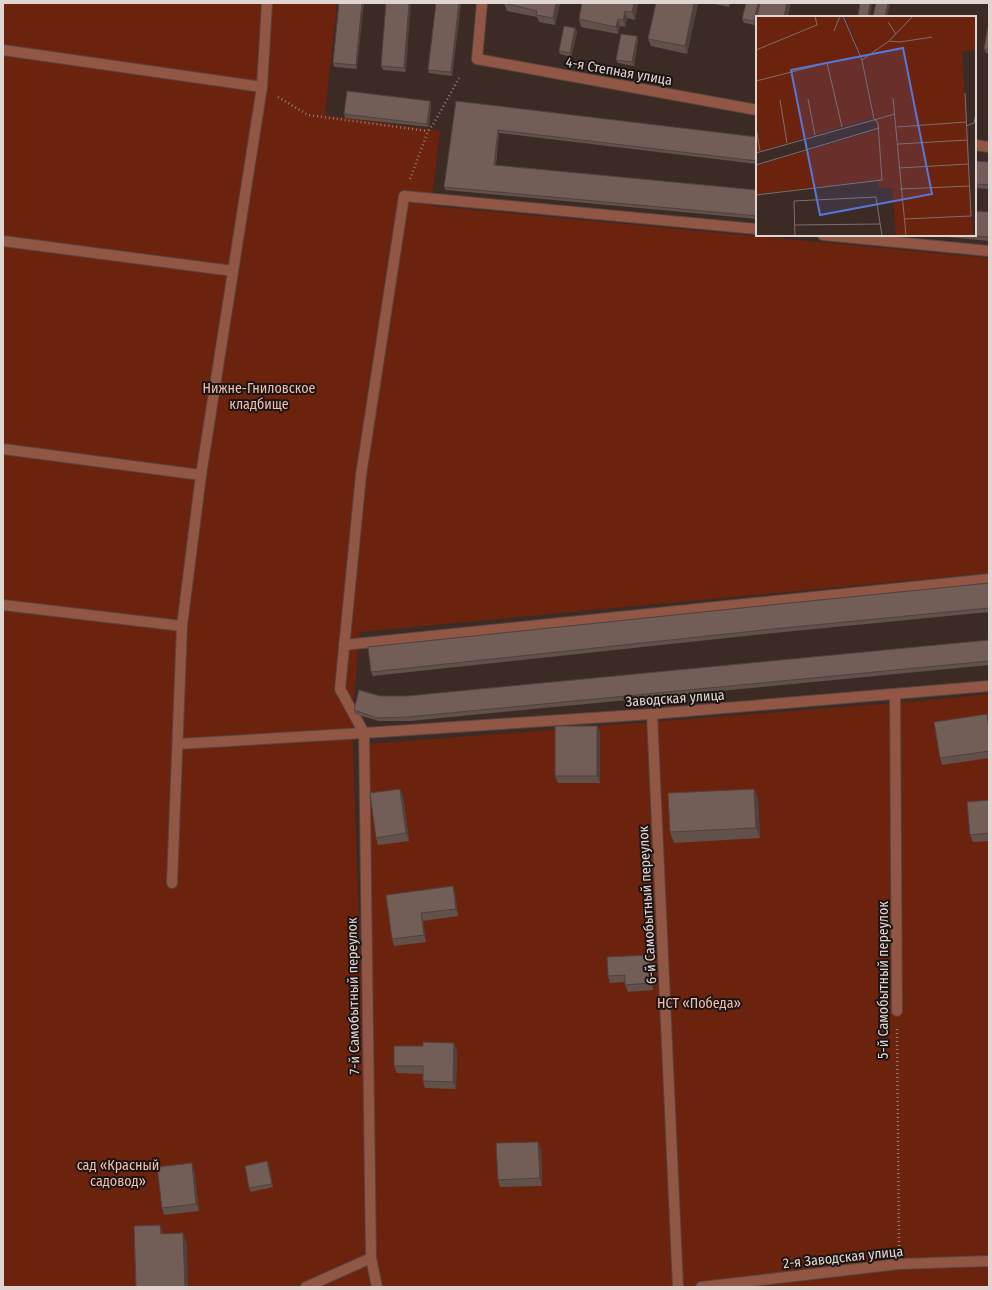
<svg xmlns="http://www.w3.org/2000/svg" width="992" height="1290" viewBox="0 0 992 1290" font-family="'Fira Sans Condensed',sans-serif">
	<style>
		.green { fill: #6c230e }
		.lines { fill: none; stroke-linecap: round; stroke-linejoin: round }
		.lane-casing { stroke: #564541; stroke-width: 12 }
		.street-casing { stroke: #564541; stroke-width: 12 }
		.path { stroke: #8e7f7b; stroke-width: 2.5; stroke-dasharray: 1 3; stroke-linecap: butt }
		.lane { stroke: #925645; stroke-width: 10 }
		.street { stroke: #925645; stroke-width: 10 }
		.wall { fill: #62504b }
		.shaded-wall { fill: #50413d }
		.building { fill: #725d57; stroke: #50413d }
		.labels { text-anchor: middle; stroke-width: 4; stroke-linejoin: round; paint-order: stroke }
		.street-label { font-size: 14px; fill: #e1d5d1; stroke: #1d1513 }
		.park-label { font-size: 14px; fill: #f1bdae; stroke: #1d1513 }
		.inset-road { fill: none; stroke: #7e6e6a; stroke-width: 1 }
		.view { fill: #5876d6; fill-opacity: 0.15; stroke: #5876d6; stroke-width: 2 }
		.inset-edge { fill: none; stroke: #e1d5d1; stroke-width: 2 }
	</style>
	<rect width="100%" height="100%" fill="#3c2a25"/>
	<!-- green -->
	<g class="green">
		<polygon points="3,3 337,3 325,115 440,131 431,206 989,258 989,573 360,632 352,716 363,1042 365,1254 372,1287 3,1287"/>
		<polygon points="989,694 989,1287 382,1287 375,1258 369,744 921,701"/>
	</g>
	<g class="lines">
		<defs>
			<g id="lane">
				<polyline points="3,50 262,87"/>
				<polyline points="823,235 989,251"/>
				<polyline points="3,241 233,271"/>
				<polyline points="3,449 201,475"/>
				<polyline points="3,605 182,626"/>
				<polyline points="344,645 989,579"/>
				<polyline points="178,744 364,733 340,689 361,475 404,196 757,229"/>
				<polyline points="172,883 182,626 201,475 262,87 267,3"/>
			</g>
			<g id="street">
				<polyline points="482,3 477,59 757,110"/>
				<polyline points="975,145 989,147"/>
				<polyline points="895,695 897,1011"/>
				<polyline points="652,714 678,1287"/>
				<polyline points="306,1287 371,1258"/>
				<polyline points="377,1287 371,1258 364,733 652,714 989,686"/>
				<polyline points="701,1287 899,1264 989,1261"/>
			</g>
		</defs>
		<!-- lane casing -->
		<use href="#lane" class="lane-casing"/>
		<!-- street casing -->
		<use href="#street" class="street-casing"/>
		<!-- path -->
		<g class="path">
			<polyline points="278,97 308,115 428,131"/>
			<polyline points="410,179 428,131 434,123 459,78"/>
			<polyline points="897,1029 899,1246"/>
		</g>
		<!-- lane -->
		<use href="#lane" class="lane"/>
		<!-- street -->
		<use href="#street" class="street"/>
	</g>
	<!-- wall -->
	<g class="wall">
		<polygon points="339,3 357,69 334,67 333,63"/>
		<polygon points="386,3 406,72 383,70 381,66"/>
		<polygon points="436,3 461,3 452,76 429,73 428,70"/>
		<polygon points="504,3 560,3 555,25 539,22 537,17 507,11"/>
		<polygon points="582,3 638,3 635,20 627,18 625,27 620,26 618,34 581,27 579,19"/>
		<polygon points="656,3 698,3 687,54 651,46 648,39"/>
		<polygon points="710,3 730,3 729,7"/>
		<polygon points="760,3 755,25 744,23 742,19"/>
		<polygon points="989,26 989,54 986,53 984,49"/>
		<polygon points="575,28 577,32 571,57 560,54 559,51"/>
		<polygon points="637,36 638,40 634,66 618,63 616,60"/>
		<polygon points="430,101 431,105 429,127 345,118 344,114"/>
		<polygon points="456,101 757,137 757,164 499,133 496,165 757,190 757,219 446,190 444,187"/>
		<polygon points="975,161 989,162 989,189 975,188"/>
		<polygon points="989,212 989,241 927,235 975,235"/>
		<polygon points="989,583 989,612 774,633 373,676 371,672"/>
		<polygon points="989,640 989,665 410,721 379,721 355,714 354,710 380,696 407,696"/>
		<polygon points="989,721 989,758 942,765 940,758"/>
		<polygon points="597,726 600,733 600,783 558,783 555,776"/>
		<polygon points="400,789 403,796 409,841 378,845 376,838"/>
		<polygon points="754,789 758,799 760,838 674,843 670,832"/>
		<polygon points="989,800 989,841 973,842 970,835"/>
		<polygon points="453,886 455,893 458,916 423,921 426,942 394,946 392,939"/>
		<polygon points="649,955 652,962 653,990 628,992 625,985 625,982 610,983 608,976"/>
		<polygon points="457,1050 456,1089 425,1088 423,1081 423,1074 397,1073 394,1066"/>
		<polygon points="541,1149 542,1186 500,1187 498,1180"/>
		<polygon points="269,1165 273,1187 251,1192 249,1188"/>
		<polygon points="194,1170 199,1211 164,1215 162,1208"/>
	</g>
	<!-- shaded-wall -->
	<g class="shaded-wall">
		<polygon points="362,3 364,3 357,69 356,65"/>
		<polygon points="409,3 411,3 406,72 404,68"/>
		<polygon points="459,3 461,3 452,76 451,72"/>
		<polygon points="556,3 560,3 555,25 553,18"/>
		<polygon points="634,3 638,3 635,20 632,12"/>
		<polygon points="694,3 698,3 687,54 685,46"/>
		<polygon points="758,3 760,3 755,25 754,21"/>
		<polygon points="787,3 791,3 788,17 784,17"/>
		<polygon points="870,3 872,3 870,17 868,17"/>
		<polygon points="888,3 889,3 890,5 887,17 885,17"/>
		<polygon points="625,11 627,18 625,27 623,20"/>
		<polygon points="618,19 620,26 618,34 616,27"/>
		<polygon points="575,28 577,32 571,57 570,53"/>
		<polygon points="637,36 638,40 634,66 632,62"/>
		<polygon points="430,101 431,105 429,127 427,124"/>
		<polygon points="498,130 499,133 495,168 494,165"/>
		<polygon points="987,714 989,721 989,731"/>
		<polygon points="597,726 600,733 600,783 597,776"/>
		<polygon points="400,789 403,796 409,841 406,833"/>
		<polygon points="754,789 758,799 760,838 756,828"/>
		<polygon points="453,886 455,893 458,916 456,909"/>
		<polygon points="421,913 423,921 426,942 424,935"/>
		<polygon points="649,955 652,962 653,990 651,983"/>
		<polygon points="454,1043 457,1050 456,1089 453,1082"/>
		<polygon points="538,1142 541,1149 542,1186 540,1178"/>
		<polygon points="267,1161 269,1165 273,1187 272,1184"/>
		<polygon points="192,1163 194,1170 199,1211 196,1204"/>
		<polygon points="160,1225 164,1236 161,1234"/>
		<polygon points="183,1233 187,1244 188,1287 185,1287"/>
	</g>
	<!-- building -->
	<g class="building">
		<polygon points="339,3 362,3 356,65 333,63"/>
		<polygon points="386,3 409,3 404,68 381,66"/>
		<polygon points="436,3 459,3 451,72 428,70"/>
		<polygon points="504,3 556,3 553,18 536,15 537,11"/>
		<polygon points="582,3 634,3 632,12 625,11 623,20 618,19 616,27 579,19"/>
		<polygon points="656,3 694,3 685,46 648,39"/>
		<polygon points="746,3 758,3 754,21 742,19"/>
		<polygon points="760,3 787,3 784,17 785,17 757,17"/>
		<polygon points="860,3 870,3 868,17 858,17"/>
		<polygon points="876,3 888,3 885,17 873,17"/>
		<polygon points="564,26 575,28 570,53 559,51"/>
		<polygon points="988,26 989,26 989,50 984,49"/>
		<polygon points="621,34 637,36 632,62 616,60"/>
		<polygon points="347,91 430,101 427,124 344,114"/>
		<polygon points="456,101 757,137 757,161 498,130 494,165 757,190 757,216 444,187"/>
		<polygon points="975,161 989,162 989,185 975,184"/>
		<polygon points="975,211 989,212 989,237 965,235 975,235"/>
		<polygon points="989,583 989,608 773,629 371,672 368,647 770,605"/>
		<polygon points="989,640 989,661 408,717 377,718 354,710 359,690 380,696 407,696"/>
		<polygon points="987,714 989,731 989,751 940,758 934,722"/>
		<rect x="555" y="726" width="42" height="50"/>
		<polygon points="400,789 406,833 376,838 370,793"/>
		<polygon points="754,789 756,828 670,832 668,793"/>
		<polygon points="989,800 989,833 970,835 967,802"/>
		<polygon points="453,886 456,909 421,913 424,935 392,939 386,895"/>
		<polygon points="649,955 651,983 625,985 625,975 608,976 607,957"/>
		<polygon points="423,1042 454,1043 453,1082 423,1081 423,1066 394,1066 394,1046 423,1046"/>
		<polygon points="538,1142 540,1178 498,1180 496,1143"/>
		<polygon points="267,1161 272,1184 249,1188 245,1166"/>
		<polygon points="192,1163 196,1204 162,1208 157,1167"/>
		<polygon points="160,1225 161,1234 183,1233 185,1287 136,1287 134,1226"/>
	</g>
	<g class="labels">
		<!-- street labels -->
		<g class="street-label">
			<text transform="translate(619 71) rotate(10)" y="5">4-я Степная улица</text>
			<text transform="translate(675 698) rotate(-4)" y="5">Заводская улица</text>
			<text transform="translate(647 905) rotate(-93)" y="5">6-й Самобытный переулок</text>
			<text transform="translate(883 980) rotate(-90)" y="5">5-й Самобытный переулок</text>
			<text transform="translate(353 996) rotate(-91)" y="5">7-й Самобытный переулок</text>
			<text transform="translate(843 1257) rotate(-6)" y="5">2-я Заводская улица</text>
		</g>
		<!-- park labels -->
		<g class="park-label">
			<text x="259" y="393">Нижне-Гниловское<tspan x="259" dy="16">кладбище</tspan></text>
			<text x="699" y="1008">НСТ «Победа»</text>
			<text x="118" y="1170">сад «Красный<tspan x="118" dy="16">садовод»</tspan></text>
		</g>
	</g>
	<!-- overview -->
	<g transform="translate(756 16)">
		<rect width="220" height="220" fill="#3c2a25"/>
		<path d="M0,0H87L106,44L118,102L0,136ZM89,0H220V34L206,35L217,220H140L136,172H123L122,164L0,178V150L121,114L107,44Z" fill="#6c230e"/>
		<path class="inset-road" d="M132,6L140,18M78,15L84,0M133,25L144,26L176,21M0,34L61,9L59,0M106,44L133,25L157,0M0,65L71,47L86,111M137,82L150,220M52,83L59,119M24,84L31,127M210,110L218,107L220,97M141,111L210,106M0,112L4,135M142,128L211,124M0,137L139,98M0,149L123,112M143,152L212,148M144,173L214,170M0,179L126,164L122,107L118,103L106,44L87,0M148,203L215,200L209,77M39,209L124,208M39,220L38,185L120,181L126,220"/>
		<path class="view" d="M147,32L176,178L64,199L35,54Z"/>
		<rect width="220" height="220" class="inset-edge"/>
	</g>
	<!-- border -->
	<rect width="992" height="1290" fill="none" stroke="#e1d5d1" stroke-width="8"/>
</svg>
